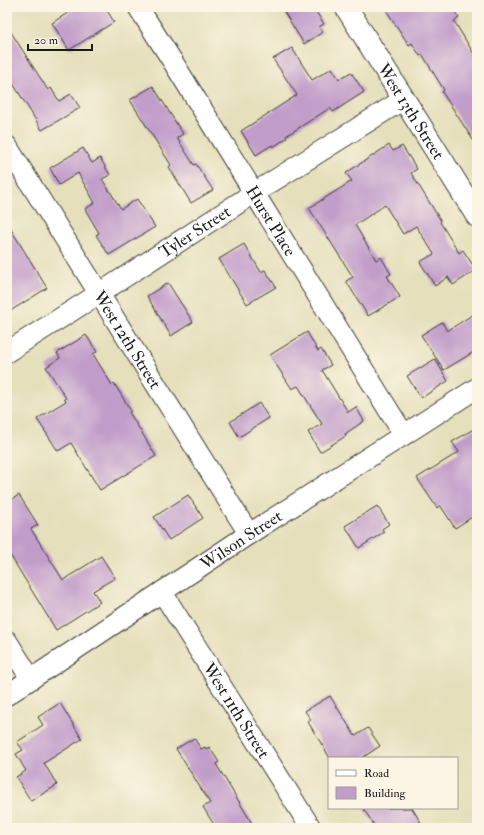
<svg xmlns="http://www.w3.org/2000/svg" width="484" height="835" viewBox="0 0 484 835" font-family="'IM FELL Double Pica',serif">
	<style>
		.building { fill: #c19dca }
		.lines { fill: none; stroke-linecap: round; stroke-linejoin: round }
		.minor-casing { stroke: #3a3934; stroke-width: 22 }
		.tertiary-casing { stroke: #3a3934; stroke-width: 24 }
		.minor { stroke: #fff; stroke-width: 20 }
		.tertiary { stroke: #fff; stroke-width: 22 }
		.labels { text-anchor: middle; stroke-width: 3; stroke-linejoin: round; paint-order: stroke }
		.street-label { font-size: 17px; fill: #1c1c1c; stroke: #fcf5e5 }
	</style>
	<rect width="100%" height="100%" fill="#fcf5e5"/>
	<filter id="ink" filterUnits="userSpaceOnUse"><feTurbulence type="fractalNoise" baseFrequency=".025" numOctaves="2"/><feDisplacementMap in="SourceGraphic" scale="8" xChannelSelector="R" yChannelSelector="G"/><feConvolveMatrix kernelMatrix="1 2 1 2 8 2 1 2 1" color-interpolation-filters="sRGB"/></filter>
	<filter id="wash" filterUnits="userSpaceOnUse"><feTurbulence type="fractalNoise" baseFrequency=".012" numOctaves="4" result="noise"/><feDisplacementMap in="SourceGraphic" scale="16" xChannelSelector="R" yChannelSelector="G"/><feGaussianBlur stdDeviation="0.9" result="paint"/><feColorMatrix in="noise" values="0 0 0 0 0 0 0 0 0 0 0 0 0 0 0 0 0 1.4 0 .05"/><feComposite in="paint" operator="in"/></filter>
	<g filter="url(#wash)">
		<rect width="100%" height="100%" fill="#e5dfbb"/>
		<g id="blocks">
			<!-- building -->
			<g class="building">
				<polygon points="77,7 105,7 114,22 69,50 52,23"/>
				<polygon points="281,7 313,7 324,24 319,27 323,32 304,44"/>
				<polygon points="384,7 451,7 459,18 454,21 477,59 477,146 442,92 444,90 422,54 420,56 412,43 409,45"/>
				<polygon points="7,26 48,90 51,88 59,101 71,94 80,108 42,130 7,74"/>
				<polygon points="292,48 312,80 332,68 339,79 351,72 364,92 333,112 330,108 286,136 287,138 273,147 272,145 256,155 241,131 297,95 273,59"/>
				<polygon points="153,86 183,134 177,138 194,165 196,164 213,190 191,203 169,167 171,165 130,100"/>
				<polygon points="389,145 393,151 402,146 417,169 411,173 441,221 440,222 459,253 463,250 476,270 453,285 448,277 435,286 420,262 434,254 416,226 403,234 385,205 355,225 376,260 381,257 391,274 387,276 400,297 368,316 346,281 353,277 309,208 352,181 346,173"/>
				<polygon points="83,148 92,163 100,158 110,175 102,179 121,209 137,199 155,227 109,255 96,235 99,233 85,209 95,203 78,173 59,185 50,168"/>
				<polygon points="7,223 47,288 7,313"/>
				<polygon points="244,244 261,272 265,270 276,287 247,304 219,259"/>
				<polygon points="168,283 193,322 171,336 147,296"/>
				<polygon points="477,312 477,350 444,370 421,335 442,322 447,331"/>
				<polygon points="307,332 318,351 321,349 331,365 322,370 348,412 356,407 364,421 345,434 346,436 320,452 308,432 322,424 298,386 292,389 270,355"/>
				<polygon points="86,335 97,352 93,354 112,385 114,383 131,411 129,412 156,456 100,490 71,443 58,451 37,419 66,401 64,399 66,398 46,367 60,358 57,353"/>
				<polygon points="435,359 448,381 421,398 407,376"/>
				<polygon points="259,403 269,418 239,437 230,422"/>
				<polygon points="477,427 477,514 455,528 440,505 437,508 417,478 459,452 452,442"/>
				<polygon points="19,495 38,525 31,529 63,580 101,556 115,578 93,591 100,602 56,630 7,550 7,502"/>
				<polygon points="188,495 203,518 169,540 154,517"/>
				<polygon points="377,506 389,524 382,529 384,532 359,548 345,526"/>
				<polygon points="330,696 355,736 368,728 380,746 362,758 330,758 308,722 311,720 305,711"/>
				<polygon points="60,703 82,739 44,763 57,785 31,801 16,777 26,771 16,754 23,750 17,742 43,725 38,717"/>
				<polygon points="194,738 201,749 205,747 206,749 209,747 219,762 216,764 255,828 216,828 203,807 210,803 176,749"/>
				<polygon points="363,808 412,808 424,828 376,828"/>
			</g>
		</g>
	</g>
	<g filter="url(#ink)">
		<use href="#blocks" fill-opacity="0" stroke="#3a3934" stroke-width="1"/>
		<g class="lines">
			<defs>
				<g id="minor">
					<path id="s1" d="M138,7L173,62L404,435"/>
					<path id="s2" d="M7,146L249,534"/>
					<path id="s3" d="M7,352L100,293L254,193L404,99"/>
					<path id="s4" d="M162,592L311,828"/>
					<polyline points="7,641 31,679"/>
					<path id="s5" d="M7,695L249,534L477,388"/>
				</g>
				<g id="tertiary">
					<path id="s6" d="M346,7L477,216"/>
				</g>
			</defs>
			<!-- minor casing -->
			<use href="#minor" class="minor-casing"/>
			<!-- tertiary casing -->
			<use href="#tertiary" class="tertiary-casing"/>
			<!-- minor -->
			<use href="#minor" class="minor"/>
			<!-- tertiary -->
			<use href="#tertiary" class="tertiary"/>
		</g>
	</g>
	<g class="labels">
		<!-- street labels -->
		<g class="street-label">
			<text dy="6" stroke="none"><textPath href="#s6" startOffset="123">West 13th Street</textPath></text>
			<text dy="6" stroke="none"><textPath href="#s1" startOffset="252">Hurst Place</textPath></text>
			<text dy="6" stroke="none"><textPath href="#s3" startOffset="223">Tyler Street</textPath></text>
			<text dy="6" stroke="none"><textPath href="#s2" startOffset="228">West 12th Street</textPath></text>
			<text dy="6" stroke="none"><textPath href="#s5" startOffset="281">Wilson Street</textPath></text>
			<text dy="6" stroke="none"><textPath href="#s4" startOffset="140">West 11th Street</textPath></text>
		</g>
	</g>
	<!-- margin -->
	<rect width="484" height="835" fill="none" stroke="#fcf5e5" stroke-width="24"/>
	<!-- legend -->
	<rect x="328" y="757" width="130" height="52" fill="#fcf5e5" stroke="#a29e95"/>
	<rect x="336" y="770" width="20" height="6" fill="#ffffff" stroke="#a29e95"/>
	<text x="364" y="777" font-size="12" fill="#1c1c1c">Road</text>
	<rect x="336" y="787" width="20" height="12" fill="#c19dca" stroke="#a29e95"/>
	<text x="364" y="797" font-size="12" fill="#1c1c1c">Building</text>
	<!-- scale -->
	<path d="M28 44v6h64v-6" fill="none" stroke="#1c1c1c" stroke-width="2"/>
	<text x="34" y="44" font-size="12" fill="#1c1c1c" stroke="#fcf5e5" stroke-width="3" paint-order="stroke">20 m</text>
</svg>
